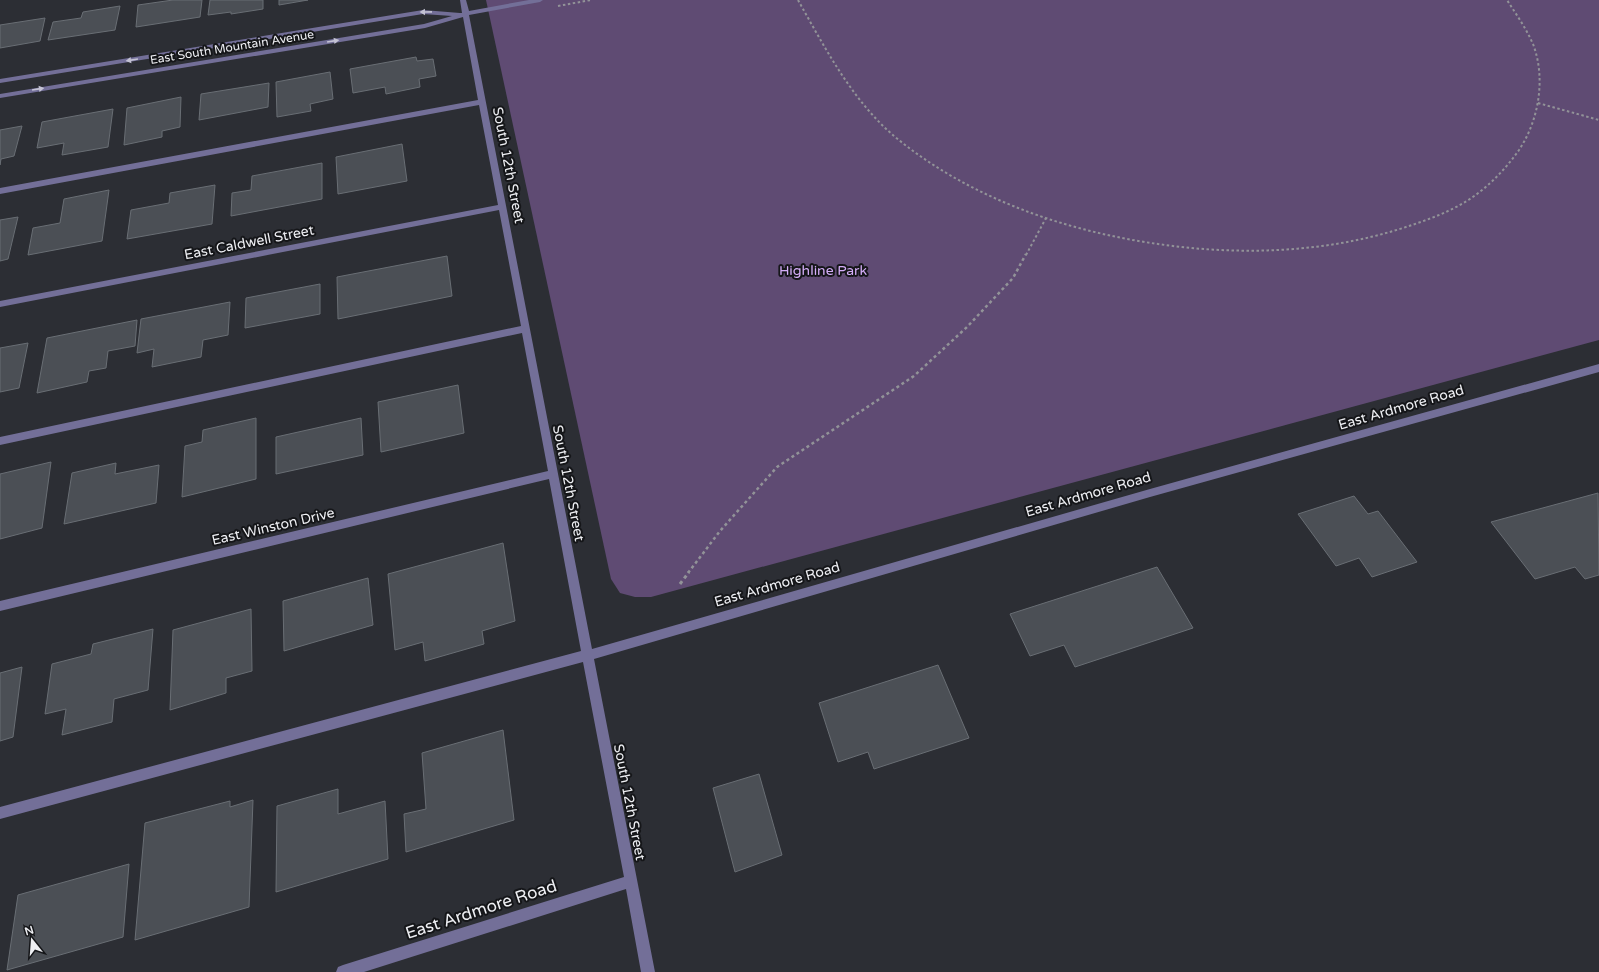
<svg xmlns="http://www.w3.org/2000/svg" width="1599" height="972" viewBox="0 0 1599 972" font-family="'Varela Round',sans-serif">
	<style>
		.green { fill: #5f4b73 }
		.building { fill: #4b4f55; stroke: #696e74 }
		.lines { fill: none; stroke-linecap: round; stroke-linejoin: round }
		.path-far2 { stroke: #929398; stroke-width: 2; stroke-dasharray: 2.5 2.5; stroke-linecap: butt }
		.path-far1 { stroke: #929398; stroke-width: 2.5; stroke-dasharray: 3 3; stroke-linecap: butt }
		.path { stroke: #929398; stroke-width: 3; stroke-dasharray: 3.5 3.5; stroke-linecap: butt }
		.minor { fill: #736f98; fill-rule: evenodd }
		.oneway { fill: #c3c2d3 }
		.labels { text-anchor: middle; stroke-width: 4; stroke-linejoin: round; paint-order: stroke }
		.far-street-label { font-size: 12px; fill: #eeeff3; stroke: #151619 }
		.street-label { font-size: 14px; fill: #eeeff3; stroke: #151619 }
		.park-label { font-size: 14px; fill: #d5aef9; stroke: #151619 }
		.near-street-label { font-size: 17px; fill: #eeeff3; stroke: #151619 }
	</style>
	<rect width="100%" height="100%" fill="#2c2e34"/>
	<!-- green -->
	<polygon class="green" points="486,0 1599,0 1599,340 651,597 635,597 620,593 611,579"/>
	<!-- building -->
	<g class="building">
		<polygon points="173,0 202,0 200,17 136,27 138,5"/>
		<polygon points="210,0 263,0 263,9 231,14 231,12 208,15"/>
		<polygon points="279,0 308,0 279,5"/>
		<polygon points="120,6 115,30 48,40 53,22 81,18 83,12"/>
		<polygon points="45,18 40,41 0,48 0,25"/>
		<polygon points="416,57 417,61 433,59 436,76 419,79 420,87 386,94 385,87 353,93 350,69"/>
		<polygon points="330,72 333,99 310,104 311,111 277,117 276,82"/>
		<polygon points="269,83 268,107 199,120 201,94"/>
		<polygon points="181,97 180,127 162,131 162,137 124,145 127,108"/>
		<polygon points="113,109 108,147 62,155 64,143 37,148 42,122"/>
		<polygon points="22,126 14,156 1,159 0,165 0,130"/>
		<polygon points="402,144 407,181 338,194 336,157"/>
		<polygon points="322,163 322,199 231,216 232,193 251,190 252,176"/>
		<polygon points="215,185 212,224 127,239 131,210 169,203 170,193"/>
		<polygon points="109,190 102,241 28,255 33,228 60,223 64,199"/>
		<polygon points="18,217 8,259 0,261 0,220"/>
		<polygon points="447,256 452,296 338,319 337,277"/>
		<polygon points="320,284 320,314 245,328 246,298"/>
		<polygon points="230,302 228,335 203,340 201,357 152,367 154,349 137,353 141,319"/>
		<polygon points="137,320 135,346 108,351 106,368 89,371 87,382 37,393 47,338"/>
		<polygon points="28,343 19,388 0,392 0,348"/>
		<polygon points="458,385 464,433 381,452 378,402"/>
		<polygon points="256,418 256,479 182,497 185,446 202,442 203,430"/>
		<polygon points="361,418 363,455 276,474 276,437"/>
		<polygon points="51,462 42,528 0,539 0,474"/>
		<polygon points="116,463 115,474 159,465 156,503 64,524 72,473"/>
		<polygon points="1598,493 1599,575 1585,579 1575,567 1535,579 1491,522"/>
		<polygon points="1354,496 1368,514 1378,511 1417,562 1372,577 1359,558 1336,566 1298,514"/>
		<polygon points="503,543 515,621 482,631 484,644 425,661 423,642 395,650 388,574"/>
		<polygon points="1157,567 1193,628 1075,667 1064,645 1030,656 1010,614"/>
		<polygon points="368,578 373,625 284,651 283,601"/>
		<polygon points="251,609 252,671 226,678 226,693 170,710 173,630"/>
		<polygon points="153,629 148,690 114,699 112,722 62,735 66,709 45,714 52,664 91,654 93,644"/>
		<polygon points="938,665 969,738 874,769 868,752 838,762 819,703"/>
		<polygon points="22,667 13,737 0,741 0,673"/>
		<polygon points="503,730 514,820 406,852 404,814 426,809 422,753"/>
		<polygon points="759,774 782,855 735,872 713,788"/>
		<polygon points="338,789 338,814 385,801 388,859 276,892 277,806"/>
		<polygon points="253,800 249,907 135,940 145,823 230,801 230,807"/>
		<polygon points="129,864 123,937 7,970 18,895"/>
	</g>
	<g class="lines">
		<!-- path-far2 -->
		<g class="path-far2">
			<path d="M798,0C825,48 852,100 894,136C967,197 1064,231 1158,244C1241,256 1329,253 1409,226C1433,218 1457,209 1477,194C1493,182 1507,167 1519,150C1539,120 1546,78 1533,44C1526,28 1516,14 1507,0"/>
			<polyline points="558,6 591,0"/>
			<polyline points="1538,103 1599,120"/>
			<polyline points="1026,255 1046,218"/>
		</g>
		<!-- path-far1 -->
		<polyline class="path-far1" points="688,573 720,531 777,467 914,376 967,327 1013,278 1026,254"/>
		<!-- path -->
		<polyline class="path" points="680,584 689,572"/>
		<!-- minor -->
		<polygon class="minor" points="460,0 466,0 469,11 529,0 543,0 540,2 469,15 592,649 1150,489 1599,364 1599,372 1150,497 594,659 655,972 641,972 626,889 364,972 336,972 338,967 343,965 624,877 583,662 0,819 0,807 581,651 549,479 0,611 0,601 548,471 522,333 0,445 0,437 521,326 499,210 0,307 0,301 498,205 479,105 0,194 0,188 478,100 463,17 425,28 0,98 0,94 424,24 452,16 423,14 0,83 0,79 423,10 460,13 462,13"/>
	</g>
	<!-- one-way arrows -->
	<defs><path id="oneway-solid" d="M-6-.8H1V-3.2L6.5 0L1 3.2V.8H-6Z"/></defs>
	<g class="oneway">
		<use href="#oneway-solid" transform="translate(426 12) rotate(179)"/>
		<use href="#oneway-solid" transform="translate(333 41) rotate(-9)"/>
		<use href="#oneway-solid" transform="translate(132 60) rotate(171)"/>
		<use href="#oneway-solid" transform="translate(38 89) rotate(-9)"/>
	</g>
	<g class="labels">
		<!-- far-street labels -->
		<g class="far-street-label">
			<text transform="translate(232 47) rotate(-9)" y="4">East South Mountain Avenue</text>
		</g>
		<!-- street labels -->
		<g class="street-label">
			<text transform="translate(509 165) rotate(79)" y="5">South 12th Street</text>
			<text transform="translate(249 242) rotate(-11)" y="5">East Caldwell Street</text>
			<text transform="translate(1401 407) rotate(-16)" y="5">East Ardmore Road</text>
			<text transform="translate(569 483) rotate(79)" y="5">South 12th Street</text>
			<text transform="translate(1088 494) rotate(-16)" y="5">East Ardmore Road</text>
			<text transform="translate(273 526) rotate(-13)" y="5">East Winston Drive</text>
			<text transform="translate(777 584) rotate(-16)" y="5">East Ardmore Road</text>
			<text transform="translate(630 802) rotate(79)" y="5">South 12th Street</text>
		</g>
		<!-- park labels -->
		<g class="park-label">
			<text x="823" y="275">Highline Park</text>
		</g>
		<!-- near-street labels -->
		<g class="near-street-label">
			<text transform="translate(481 909) rotate(-18)" y="6">East Ardmore Road</text>
		</g>
	</g>
	<!-- north arrow -->
	<g transform="translate(32 940) rotate(343)" stroke="#151619" stroke-width="3" paint-order="stroke">
	<path d="M0-3L7 15L0 10L-7 15Z" fill="#eeeff3"/>
	<text y="-6" font-size="11" font-weight="bold" text-anchor="middle" fill="#eeeff3">N</text>
	</g>
</svg>
